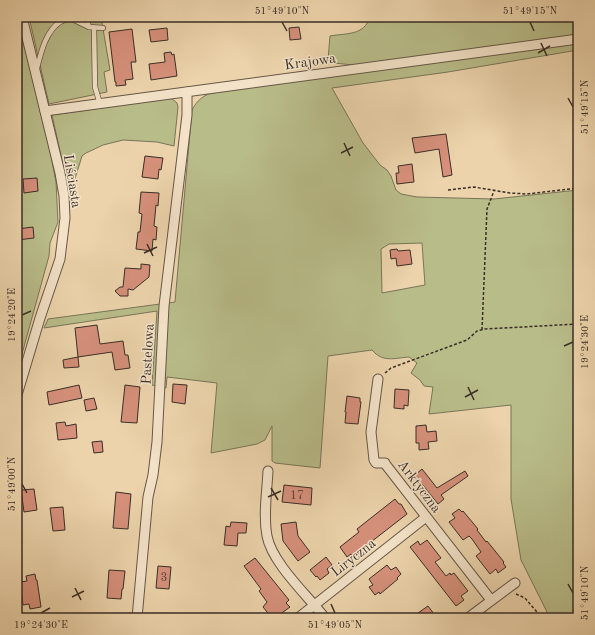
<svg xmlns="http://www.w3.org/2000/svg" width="595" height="635" viewBox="0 0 595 635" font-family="'Old Standard TT',serif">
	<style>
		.green { fill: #b8bc89; stroke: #797558; fill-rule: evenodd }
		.building { fill: #d6907b; stroke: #3a2e26 }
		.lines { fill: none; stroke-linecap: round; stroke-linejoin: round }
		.lane-casing { stroke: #665747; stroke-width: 6 }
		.street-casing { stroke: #665747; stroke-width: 11 }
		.path { stroke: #3a2e26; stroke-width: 1.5; stroke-dasharray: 3 2; stroke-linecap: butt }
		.lane { stroke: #f3e2c8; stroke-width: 4.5 }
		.street { stroke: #f3e2c8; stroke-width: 9 }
		.ticks { fill: none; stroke: #3a2e26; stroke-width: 1.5 }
		.labels { text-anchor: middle; stroke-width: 3; stroke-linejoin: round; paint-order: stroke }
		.number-label { font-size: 12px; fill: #61463b }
		.street-label { font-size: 14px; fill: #3a2e26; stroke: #f3e2c8 }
		.neatline { fill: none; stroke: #3a2e26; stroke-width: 1.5 }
		.ticks-label { font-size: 10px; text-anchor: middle; fill: #3a2e26 }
	</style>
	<rect width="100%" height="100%" fill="#ecd3ab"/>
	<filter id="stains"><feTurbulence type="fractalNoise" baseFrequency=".005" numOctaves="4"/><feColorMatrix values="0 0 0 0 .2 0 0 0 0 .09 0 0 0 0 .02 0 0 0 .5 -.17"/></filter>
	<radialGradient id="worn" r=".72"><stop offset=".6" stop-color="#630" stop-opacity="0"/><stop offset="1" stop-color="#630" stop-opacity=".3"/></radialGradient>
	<!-- green -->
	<g class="green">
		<polygon points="29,17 101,17 110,70 104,72 107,92 49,104"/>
		<path d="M370,17H578V37L363,66L334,63L328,60L330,36C346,33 364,36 370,17Z"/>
		<polygon points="17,20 43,114 56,182 58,222 50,243 49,256 17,372"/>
		<path d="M578,41V50L448,72L332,88L363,143L380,165L387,170L391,176L396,190L401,194L417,197L494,199L578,190V618H550L521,560L511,499V405L429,414L433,387L424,386L420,380L411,373L417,363L409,357C395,358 383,363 372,350L328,356L320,468L275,463L272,461V426L265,440L257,444L211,453L217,383L167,377L166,388L152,385L157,311L44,328L48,319L175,302L192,110C197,100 204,95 214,92ZM422,243L425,285L382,293L381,249L389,244Z"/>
		<polygon points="171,98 177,103 178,107 174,146 157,142 123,140 103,145 86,153 82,156 73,185 77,203 73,206 70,202 70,196 52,115"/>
	</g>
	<!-- building -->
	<g class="building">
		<polygon points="299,27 301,39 290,40 289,28"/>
		<polygon points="167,28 168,40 151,42 149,30"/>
		<polygon points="132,29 136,62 131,62 133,79 125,80 126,85 116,86 116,82 115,82 109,32"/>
		<polygon points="171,52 172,55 174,54 177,76 151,80 149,64 165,62 164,53"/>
		<polygon points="446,134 452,175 443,177 439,149 415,153 412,138"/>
		<polygon points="145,156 163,158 161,170 159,169 158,179 142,177"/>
		<polygon points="412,164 414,182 397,184 396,173 399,173 398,166"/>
		<polygon points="37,178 38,191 24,193 23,179"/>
		<polygon points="141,192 159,193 158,206 156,205 154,226 157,227 156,240 153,239 152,251 136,249 138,232 140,232 142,214 139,213"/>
		<polygon points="33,227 34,238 17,240 17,229"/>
		<polygon points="397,249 398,251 410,250 412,264 397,266 396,258 391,259 390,250"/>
		<polygon points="141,264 150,265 149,277 133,290 128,289 128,296 120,296 115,291 120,287 123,287 125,268 141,269"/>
		<polygon points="97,325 100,344 123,341 125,355 128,355 130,368 115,370 112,352 78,357 79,367 64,368 63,360 78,357 75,328"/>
		<polygon points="173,384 187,385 185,404 172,402"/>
		<polygon points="79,385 82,398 49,405 47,392"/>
		<polygon points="125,385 140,387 137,423 121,422"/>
		<polygon points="395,389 409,390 408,406 404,405 404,409 394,408"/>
		<polygon points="347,396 360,398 360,402 361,402 358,424 345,423 346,412 345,412"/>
		<polygon points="94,398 97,409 86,411 84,400"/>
		<polygon points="65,422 66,426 76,424 77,438 58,440 56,423"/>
		<polygon points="426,425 427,432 436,431 437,441 428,442 429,449 419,450 419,443 416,443 416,426"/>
		<polygon points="102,441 103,452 94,453 92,442"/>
		<polygon points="422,469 437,488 465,471 468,476 441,495 444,499 438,504 422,484 420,486 415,479 417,478 415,475"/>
		<polygon points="284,485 312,488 311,505 282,502"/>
		<polygon points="34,489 37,510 24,512 21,490"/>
		<polygon points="116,492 131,494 128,529 113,528"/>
		<polygon points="395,499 399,504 401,504 407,514 353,556 351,554 347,557 340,547 359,532 357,529"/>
		<polygon points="63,507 65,530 53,531 50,508"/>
		<polygon points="459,509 462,512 463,511 478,529 477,530 486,542 487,541 504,562 503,563 506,567 498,573 496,569 490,574 476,556 481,552 472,539 469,536 463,540 449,522 455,518 452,514"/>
		<polygon points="231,522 247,523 246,533 238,533 237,546 224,545 226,526 230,527"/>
		<polygon points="296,522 298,536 310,552 298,561 283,541 281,524"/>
		<polygon points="427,540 441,558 435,562 446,576 450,573 451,575 454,573 468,591 461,596 464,600 456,606 410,547 418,541 420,545"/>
		<polygon points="326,557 332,565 327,569 329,573 320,580 317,576 316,577 310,570"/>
		<polygon points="255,558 289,600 286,603 290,607 275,618 272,618 263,607 267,602 259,591 261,589 244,566"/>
		<polygon points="387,565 391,570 396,567 401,574 397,578 398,579 380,594 379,592 375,595 369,587 373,585 369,579"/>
		<polygon points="158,566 171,567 169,589 156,588"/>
		<polygon points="109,570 125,571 123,589 122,589 121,599 107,598"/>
		<polygon points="35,574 36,580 37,580 41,607 30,609 29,604 23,605 20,582 27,581 26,576"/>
		<polygon points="428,606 434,614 428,618 422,618 418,613"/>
	</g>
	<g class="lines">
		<defs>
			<g id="lane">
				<polyline points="68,17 89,27 103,28"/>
				<polyline points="86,17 89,27"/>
				<polyline points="94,28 95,87 100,104"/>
				<path d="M37,68C41,52 46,31 60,22C63,20 67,19 69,18"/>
			</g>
			<g id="street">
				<polyline points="45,111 578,39"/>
				<polyline points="378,379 371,432 374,460 376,463 385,463 386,465 491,600"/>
				<polyline points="17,395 40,318 60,259 65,218 64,196 60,173 22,17"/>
				<path d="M268,471C267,492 263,515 267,536C272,563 308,596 325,618"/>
				<polyline points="137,618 148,497 153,475 157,442 164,306 187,115 187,92"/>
				<polyline points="298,618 426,517"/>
				<polyline points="468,618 515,583"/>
			</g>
		</defs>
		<!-- lane casing -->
		<use href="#lane" class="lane-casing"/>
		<!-- street casing -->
		<use href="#street" class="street-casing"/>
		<!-- path -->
		<g class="path">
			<polyline points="448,190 474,187 510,193 527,194 578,188"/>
			<polyline points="482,330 487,209 494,191"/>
			<polyline points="385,373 391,368 467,340 477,331 485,329 578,324"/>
			<polyline points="516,594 525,598 542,618"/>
		</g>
		<!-- lane -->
		<use href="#lane" class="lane"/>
		<!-- street -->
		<use href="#street" class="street"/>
	</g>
	<!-- ticks -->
	<path class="ticks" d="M282,22L287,31M530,22L534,31M541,43L547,56M538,53L550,46M568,98L573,107M344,143L350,156M341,153L353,147M147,244L153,256M144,253L157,247M22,315L31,311M564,346L573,342M468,387L474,400M465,397L478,390M22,484L27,493M271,488L278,500M268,497L281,491M568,584L573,593M75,588L81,600M72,597L84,591M331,604L335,613M41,613L50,608"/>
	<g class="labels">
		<!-- number labels -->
		<g class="number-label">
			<text x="297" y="499">17</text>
			<text x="164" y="581">3</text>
		</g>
		<!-- street labels -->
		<g class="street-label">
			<text transform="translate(310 61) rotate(-8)" y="5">Krajowa</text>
			<text transform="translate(73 181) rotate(81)" y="5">Liściasta</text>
			<text transform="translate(147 354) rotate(-87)" y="5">Pastelowa</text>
			<text transform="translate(420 486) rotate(53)" y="5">Arktyczna</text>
			<text transform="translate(353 557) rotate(-38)" y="5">Liryczna</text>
		</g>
	</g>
	<!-- margin -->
	<rect width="595" height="635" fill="none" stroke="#ecd3ab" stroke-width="44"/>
	<rect x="22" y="22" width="551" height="591" class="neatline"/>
	<g class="ticks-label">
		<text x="282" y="14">51°49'10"N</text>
		<text x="530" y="14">51°49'15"N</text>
		<text transform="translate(584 107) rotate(-90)" y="4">51°49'15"N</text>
		<text transform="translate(11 315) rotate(-90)" y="4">19°24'20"E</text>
		<text transform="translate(584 342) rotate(-90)" y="4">19°24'30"E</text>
		<text transform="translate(11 484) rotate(-90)" y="4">51°49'00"N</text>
		<text transform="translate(584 593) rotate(-90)" y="4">51°49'10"N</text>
		<text x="41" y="628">19°24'30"E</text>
		<text x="335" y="628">51°49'05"N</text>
	</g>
	<rect width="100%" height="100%" filter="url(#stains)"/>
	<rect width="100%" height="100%" fill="url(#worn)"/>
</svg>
